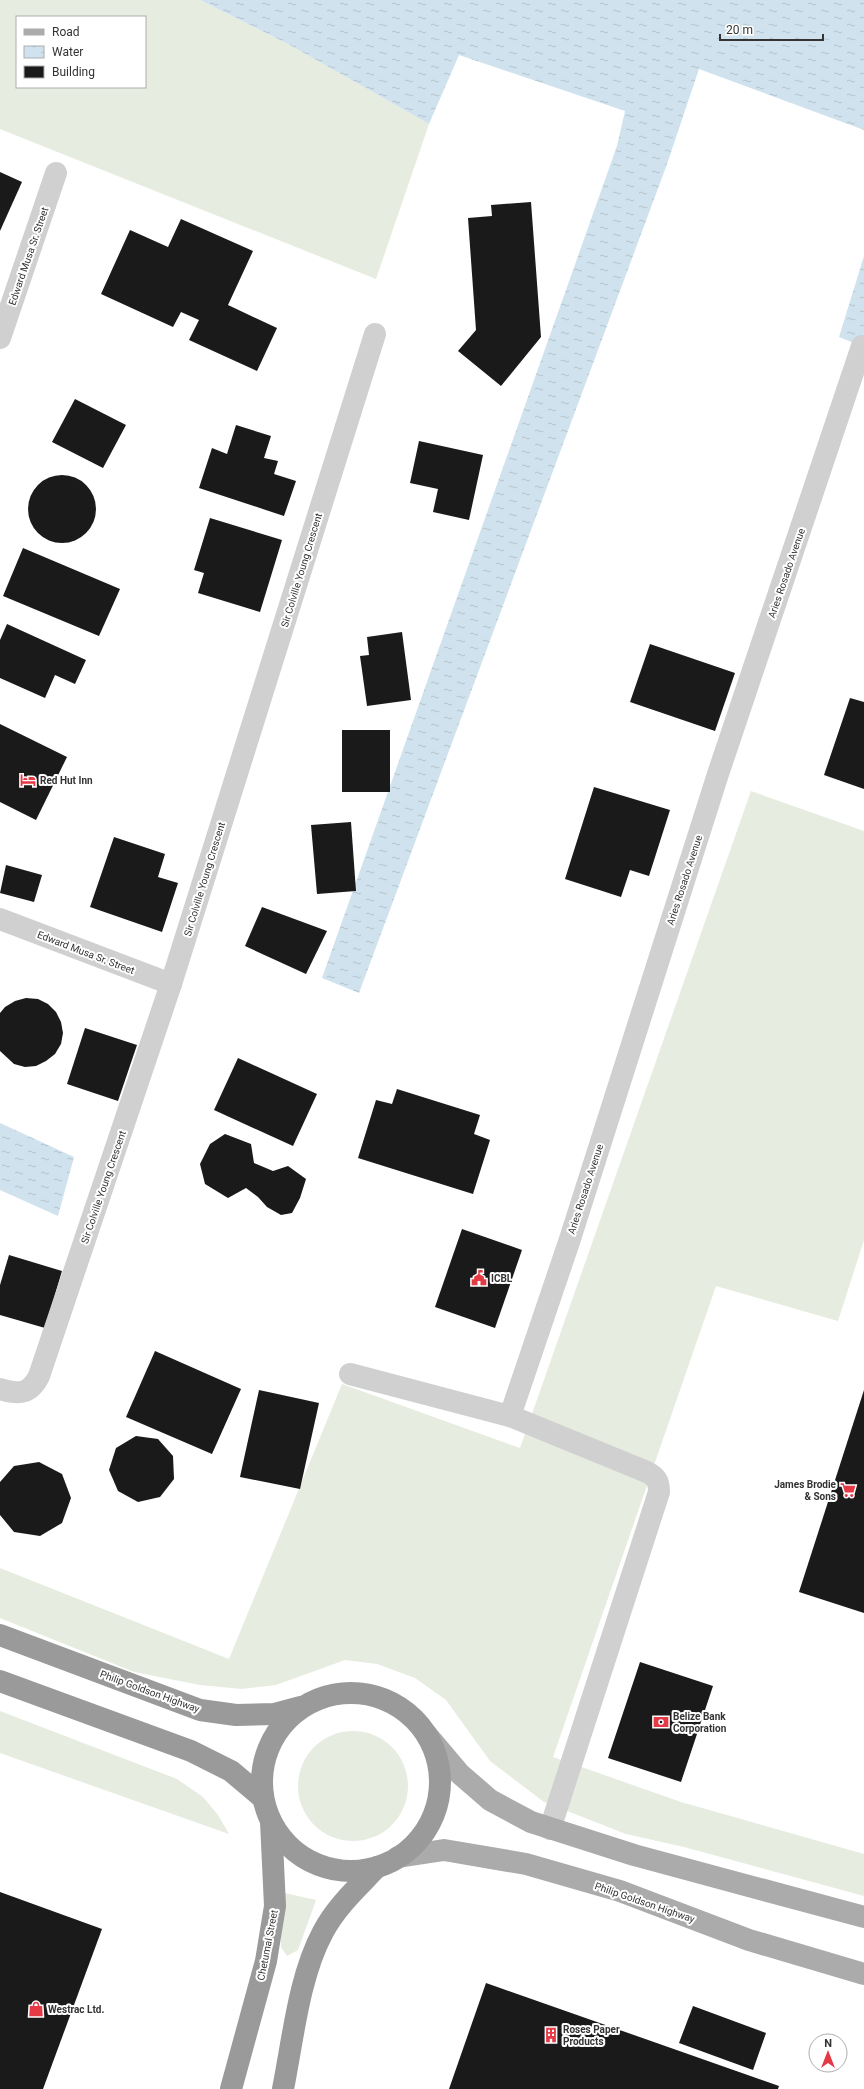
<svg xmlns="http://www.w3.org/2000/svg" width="864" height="2089" viewBox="0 0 864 2089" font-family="Roboto,sans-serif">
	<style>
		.grass { fill: #e6ecdf; fill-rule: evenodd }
		.water { fill: url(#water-ripples) }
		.building { fill: #1a1a1a }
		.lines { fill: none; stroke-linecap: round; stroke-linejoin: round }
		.street { stroke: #d0d0d0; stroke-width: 22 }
		.primary { stroke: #ababab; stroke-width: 22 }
		.highway { stroke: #9a9a9a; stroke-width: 22 }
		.labels { text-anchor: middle; stroke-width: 4; stroke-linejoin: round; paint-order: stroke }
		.street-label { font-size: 10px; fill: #333; stroke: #fff }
		.poi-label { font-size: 10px; font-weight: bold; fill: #333; stroke: #fff; text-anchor: start }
	</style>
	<defs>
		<pattern id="water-ripples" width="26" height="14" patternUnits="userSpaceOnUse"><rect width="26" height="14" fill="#cfe2ee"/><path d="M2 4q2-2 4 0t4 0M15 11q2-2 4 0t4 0" fill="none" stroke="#b2c2cd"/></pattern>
	</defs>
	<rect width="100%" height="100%" fill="#fff"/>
	<!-- grass -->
	<g class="grass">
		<path d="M0,0H200L288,44L429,124L376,279L0,129ZM17,17H145V87H17Z"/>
		<polygon points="751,791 864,831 864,1240 838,1321 716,1286 553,1757 681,1802 864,1854 864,1896 684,1847 626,1834 544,1802 490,1761 446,1700 415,1678 377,1664 345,1660 276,1685 242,1689 200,1685 134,1672 0,1618 0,1568 229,1659 342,1384 520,1448"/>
		<polygon points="0,1711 177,1779 203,1797 218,1815 229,1834 0,1753"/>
		<circle cx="353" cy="1786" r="55"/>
		<polygon points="280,1892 316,1900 298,1950 287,1956 281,1947"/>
	</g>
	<!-- water -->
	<g class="water">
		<polygon points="200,0 864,0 864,130 699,69 666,167 359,993 322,978 617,146 625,111 459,55 429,124 288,44"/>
		<polygon points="864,256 864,347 839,337"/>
		<polygon points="0,1123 74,1157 58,1216 0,1190"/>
	</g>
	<!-- building -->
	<g class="building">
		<polygon points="0,172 22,182 0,231"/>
		<polygon points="531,202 541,337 501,386 458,351 476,330 468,218 492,216 491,205"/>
		<polygon points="181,219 253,251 228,305 277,328 257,371 189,340 199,320 181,312 173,327 101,294 130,230 168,247"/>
		<polygon points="75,399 126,425 103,468 52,442"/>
		<polygon points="236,425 271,436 264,458 278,461 274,474 296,481 284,516 199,488 212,448 227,454"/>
		<polygon points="419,441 483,455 469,520 433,512 438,489 410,483"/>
		<circle cx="62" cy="509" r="34"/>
		<polygon points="210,518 282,540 260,612 198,593 204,573 194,570"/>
		<polygon points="23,548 120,589 99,636 3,596"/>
		<polygon points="7,624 86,660 75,684 55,675 45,698 0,678 0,640"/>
		<polygon points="402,632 411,700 367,706 360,656 369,655 367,637"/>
		<polygon points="650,644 735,673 715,731 630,702"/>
		<polygon points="850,698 864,702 864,789 824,775"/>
		<polygon points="0,724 67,757 36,820 0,802"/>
		<rect x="342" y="730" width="48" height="62"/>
		<polygon points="594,787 670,810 649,876 630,870 621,897 565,879"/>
		<polygon points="351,822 356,891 317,894 311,825"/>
		<polygon points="114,837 165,854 158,877 178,883 162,932 90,907"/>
		<polygon points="6,865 42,875 34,902 0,893"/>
		<polygon points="262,907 327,931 306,974 245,946"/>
		<polygon points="26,998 38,999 48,1004 56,1012 61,1022 63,1033 61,1044 55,1054 46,1061 36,1066 25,1067 14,1064 0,1051 0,1013 5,1007 15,1001"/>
		<polygon points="85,1028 137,1045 118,1101 67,1084"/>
		<polygon points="238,1058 317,1094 293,1146 214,1110"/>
		<polygon points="397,1089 480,1115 474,1134 490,1140 473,1194 358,1158 376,1100 392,1104"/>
		<polygon points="225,1134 251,1144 254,1163 273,1171 288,1166 306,1179 300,1198 292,1213 281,1215 267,1207 258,1197 246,1188 228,1198 205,1184 200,1164 210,1144"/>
		<polygon points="462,1229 522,1250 495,1328 435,1307"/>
		<polygon points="9,1255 62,1271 45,1328 0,1315 0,1285"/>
		<polygon points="155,1351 241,1389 212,1454 126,1417"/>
		<polygon points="259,1390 319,1403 300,1489 240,1477"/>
		<polygon points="864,1390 864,1613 799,1592"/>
		<polygon points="136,1436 158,1439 173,1456 174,1479 160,1497 138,1502 118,1491 109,1470 116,1448"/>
		<polygon points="39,1462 62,1474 71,1498 62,1523 40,1536 14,1532 0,1515 0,1482 14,1466"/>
		<polygon points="640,1662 713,1686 681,1782 608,1758"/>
		<polygon points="0,1892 102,1929 43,2089 0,2089"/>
		<polygon points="486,1983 779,2086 778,2089 449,2089"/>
		<polygon points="693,2006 766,2033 753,2070 679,2043"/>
	</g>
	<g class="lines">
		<!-- street -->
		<g class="street">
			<polyline points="0,338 56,173"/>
			<polyline points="0,919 171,984"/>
			<path d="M350,1374L510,1416L647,1472C657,1477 659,1482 659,1492L550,1829"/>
			<path d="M0,1389C19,1395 30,1394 39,1376L171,984L375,334"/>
			<polyline points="510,1416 570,1239 718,774 862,346"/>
		</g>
		<!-- primary -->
		<g class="primary">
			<polyline points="427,1735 460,1774 490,1800 531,1822 634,1855 864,1917"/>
			<polyline points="398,1857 444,1850 526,1864 620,1891 749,1940 864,1974"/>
		</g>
		<!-- highway -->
		<g class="highway">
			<polyline points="0,1635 200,1710 236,1715 274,1714 300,1707"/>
			<polyline points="0,1681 191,1751 231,1771 263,1798"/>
			<circle cx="351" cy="1782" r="89"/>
			<polyline points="231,2089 266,1961 275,1906 271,1822"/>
			<path d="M283,2089C293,2039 299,1976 323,1932C336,1907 358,1887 377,1867"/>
		</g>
	</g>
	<!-- icons -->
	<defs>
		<symbol id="hotel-bare" viewBox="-9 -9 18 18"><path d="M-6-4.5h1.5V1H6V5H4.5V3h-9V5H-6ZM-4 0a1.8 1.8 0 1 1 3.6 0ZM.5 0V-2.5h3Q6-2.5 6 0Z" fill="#e63946" stroke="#fff" stroke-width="2.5" paint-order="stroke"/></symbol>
		<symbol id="civic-bare" viewBox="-9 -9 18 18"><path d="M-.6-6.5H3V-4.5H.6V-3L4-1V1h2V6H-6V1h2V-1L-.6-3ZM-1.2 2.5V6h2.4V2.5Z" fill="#e63946" stroke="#fff" stroke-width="2.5" paint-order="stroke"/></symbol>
		<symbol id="supermarket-bare" viewBox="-9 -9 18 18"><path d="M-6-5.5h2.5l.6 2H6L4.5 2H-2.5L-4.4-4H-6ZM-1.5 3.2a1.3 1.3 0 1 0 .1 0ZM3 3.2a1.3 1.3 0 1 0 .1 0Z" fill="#e63946" stroke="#fff" stroke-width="2.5" paint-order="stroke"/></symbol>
		<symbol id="bank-bare" viewBox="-9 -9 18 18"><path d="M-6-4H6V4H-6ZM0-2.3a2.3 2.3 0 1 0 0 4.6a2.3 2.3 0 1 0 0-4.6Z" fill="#e63946" stroke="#fff" stroke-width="2.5" paint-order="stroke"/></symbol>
		<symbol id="shop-bare" viewBox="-9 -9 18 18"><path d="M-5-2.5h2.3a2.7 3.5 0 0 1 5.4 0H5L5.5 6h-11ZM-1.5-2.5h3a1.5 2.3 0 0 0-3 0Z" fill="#e63946" stroke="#fff" stroke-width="2.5" paint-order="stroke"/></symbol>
		<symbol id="building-bare" viewBox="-9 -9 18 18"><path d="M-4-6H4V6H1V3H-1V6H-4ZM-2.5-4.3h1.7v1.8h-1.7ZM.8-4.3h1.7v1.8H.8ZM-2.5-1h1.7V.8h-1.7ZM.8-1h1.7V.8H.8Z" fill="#e63946" stroke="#fff" stroke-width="2.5" paint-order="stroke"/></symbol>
	</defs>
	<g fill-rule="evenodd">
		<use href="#hotel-bare" x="17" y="769" width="22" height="22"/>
		<use href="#civic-bare" x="468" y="1267" width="22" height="22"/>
		<use href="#supermarket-bare" x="837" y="1479" width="22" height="22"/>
		<use href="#bank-bare" x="650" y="1711" width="22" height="22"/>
		<use href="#shop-bare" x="25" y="1998" width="22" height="22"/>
		<use href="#building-bare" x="540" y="2024" width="22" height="22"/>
	</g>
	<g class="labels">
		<!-- street labels -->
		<g class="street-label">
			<text transform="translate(28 256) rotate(-71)" y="4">Edward Musa Sr. Street</text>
			<text transform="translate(301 570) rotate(-73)" y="4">Sir Colville Young Crescent</text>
			<text transform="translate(786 573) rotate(-71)" y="4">Aries Rosado Avenue</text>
			<text transform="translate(204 879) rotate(-73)" y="4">Sir Colville Young Crescent</text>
			<text transform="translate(684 880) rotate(-72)" y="4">Aries Rosado Avenue</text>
			<text transform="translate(86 952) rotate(21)" y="4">Edward Musa Sr. Street</text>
			<text transform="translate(103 1187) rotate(-71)" y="4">Sir Colville Young Crescent</text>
			<text transform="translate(585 1189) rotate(-72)" y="4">Aries Rosado Avenue</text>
			<text transform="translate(150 1691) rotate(20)" y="4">Philip Goldson Highway</text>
			<text transform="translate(645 1902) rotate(19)" y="4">Philip Goldson Highway</text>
			<text transform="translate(267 1945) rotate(-79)" y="4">Chetumal Street</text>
		</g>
		<!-- poi labels -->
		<g class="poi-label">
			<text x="40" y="784">Red Hut Inn</text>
			<text x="491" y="1282">ICBL</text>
			<text x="836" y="1488" text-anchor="end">James Brodie<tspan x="836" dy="12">&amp; Sons</tspan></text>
			<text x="673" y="1720">Belize Bank<tspan x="673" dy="12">Corporation</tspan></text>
			<text x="48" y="2013">Westrac Ltd.</text>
			<text x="563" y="2033">Roses Paper<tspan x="563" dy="12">Products</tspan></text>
		</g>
	</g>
	<!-- legend -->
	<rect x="16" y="16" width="130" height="72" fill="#ffffff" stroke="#adadad"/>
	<rect x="24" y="29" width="20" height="6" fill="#ababab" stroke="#adadad"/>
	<text x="52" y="36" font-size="12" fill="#333333">Road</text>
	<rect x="24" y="46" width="20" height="12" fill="url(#water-ripples)" stroke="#adadad"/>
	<text x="52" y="56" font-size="12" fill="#333333">Water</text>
	<rect x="24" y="66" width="20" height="12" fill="#1a1a1a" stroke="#adadad"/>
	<text x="52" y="76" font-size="12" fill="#333333">Building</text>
	<!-- north arrow -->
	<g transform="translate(828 2053)"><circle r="19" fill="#ffffff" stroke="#adadad"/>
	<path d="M0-3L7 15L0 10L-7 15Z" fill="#e63946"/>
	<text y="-6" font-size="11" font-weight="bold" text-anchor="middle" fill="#333333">N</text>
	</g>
	<!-- scale -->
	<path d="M720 34v6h103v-6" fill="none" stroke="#333333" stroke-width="2"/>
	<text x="726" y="34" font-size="12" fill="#333333" stroke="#ffffff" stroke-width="3" paint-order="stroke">20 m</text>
</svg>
